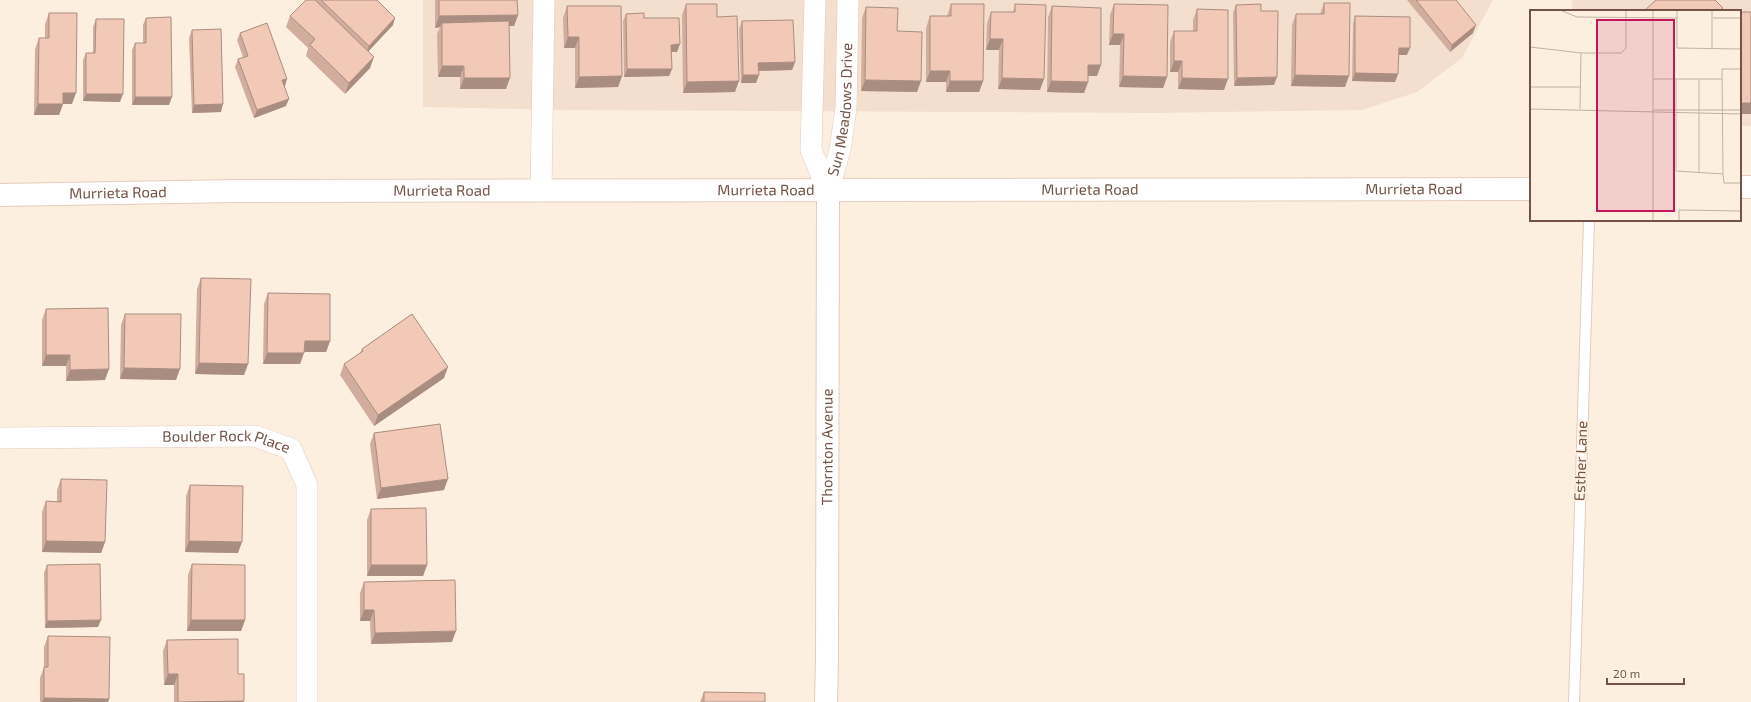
<svg xmlns="http://www.w3.org/2000/svg" width="1751" height="702" viewBox="0 0 1751 702" font-family="'Exo 2',sans-serif">
	<style>
		.residential { fill: #f4dfce }
		.lines { fill: none; stroke-linecap: round; stroke-linejoin: round }
		.service-casing { stroke: #e2ccbe; stroke-width: 12 }
		.minor-casing { stroke: #e2ccbe; stroke-width: 22 }
		.tertiary-casing { stroke: #e2ccbe; stroke-width: 24 }
		.secondary-casing { stroke: #e7ccbb; stroke-width: 24 }
		.service { stroke: #fff; stroke-width: 10 }
		.minor { stroke: #fff; stroke-width: 21 }
		.tertiary { stroke: #fff; stroke-width: 22 }
		.secondary { stroke: #fff; stroke-width: 22 }
		.wall { fill: #d0ad9d }
		.shaded-wall { fill: #a98d80 }
		.building { fill: #f2c9b7; stroke: #a98d80 }
		.labels { text-anchor: middle; stroke-width: 3; stroke-linejoin: round; paint-order: stroke }
		.street-label { font-size: 15px; fill: #735347; stroke: #fff3e6 }
		.inset-road { fill: none; stroke: #c5b1a2; stroke-width: 1 }
		.view { fill: #c2185b; fill-opacity: 0.15; stroke: #c2185b; stroke-width: 2 }
		.inset-edge { fill: none; stroke: #735347; stroke-width: 2 }
	</style>
	<rect width="100%" height="100%" fill="#fcefdf"/>
	<!-- residential -->
	<g class="residential">
		<polygon points="423,0 1493,0 1462,58 1417,92 1362,110 1156,113 572,110 423,107"/>
		<polygon points="1572,0 1751,0 1751,126 1740,126 1740,11 1572,11"/>
	</g>
	<g class="lines">
		<defs>
			<polyline id="service" points="1574,702 1589,220"/>
			<g id="minor">
				<polyline points="815,0 811,150 828,191"/>
				<polyline points="541,191 544,0"/>
				<path id="s1" d="M828,191L840,150L846,108L848,0"/>
				<path id="s2" d="M0,438L255,436L291,449L307,485V702"/>
			</g>
			<g id="tertiary">
				<path id="s3" d="M826,702L827,660L828,191"/>
			</g>
			<g id="secondary">
				<polyline points="1740,187 1751,187"/>
				<path id="s4" d="M0,195L236,191L1531,189"/>
			</g>
		</defs>
		<!-- service casing -->
		<use href="#service" class="service-casing"/>
		<!-- minor casing -->
		<use href="#minor" class="minor-casing"/>
		<!-- tertiary casing -->
		<use href="#tertiary" class="tertiary-casing"/>
		<!-- secondary casing -->
		<use href="#secondary" class="secondary-casing"/>
		<!-- service -->
		<use href="#service" class="service"/>
		<!-- minor -->
		<use href="#minor" class="minor"/>
		<!-- tertiary -->
		<use href="#tertiary" class="tertiary"/>
		<!-- secondary -->
		<use href="#secondary" class="secondary"/>
	</g>
	<!-- wall -->
	<g class="wall">
		<polygon points="306,0 377,0 393,25 368,51 370,68 345,94 306,56 308,48 286,27 290,16"/>
		<polygon points="435,0 517,0 518,15 514,26 509,26 506,89 460,89 460,77 438,77 437,34 440,27 435,28"/>
		<polygon points="1407,0 1456,0 1473,33 1450,52"/>
		<polygon points="1324,3 1345,87 1291,86 1292,25 1296,14 1320,14"/>
		<polygon points="686,4 717,17 735,92 683,93 682,15"/>
		<polygon points="951,4 983,81 979,92 946,92 946,82 926,82 926,28 930,16 947,16"/>
		<polygon points="1015,4 1040,90 998,89 999,50 986,50 987,23 991,12 1013,12"/>
		<polygon points="1114,4 1167,77 1163,88 1119,87 1120,45 1109,45 1110,15"/>
		<polygon points="1236,5 1261,11 1274,85 1234,86 1233,13"/>
		<polygon points="567,6 622,76 618,87 575,88 575,48 564,48 563,18"/>
		<polygon points="1052,6 1097,76 1088,76 1088,82 1084,93 1047,92 1048,17"/>
		<polygon points="866,7 897,31 917,92 861,91 862,18"/>
		<polygon points="1197,9 1224,90 1178,89 1178,72 1170,72 1170,42 1174,31 1193,31 1193,20"/>
		<polygon points="49,13 72,104 63,104 59,115 34,115 35,49 39,38 45,38 45,24"/>
		<polygon points="626,14 677,52 671,52 672,69 669,76 624,77 623,21"/>
		<polygon points="1355,16 1407,55 1398,55 1398,74 1395,82 1352,81 1353,24"/>
		<polygon points="146,18 169,105 132,105 132,50 135,43 143,43 143,25"/>
		<polygon points="96,19 120,102 83,101 83,60 86,53 93,53 93,27"/>
		<polygon points="742,21 795,62 792,70 759,71 756,83 741,83 739,29"/>
		<polygon points="192,30 221,112 192,113 189,38"/>
		<polygon points="240,33 285,86 286,106 254,118 235,67 238,59 243,57 237,40"/>
		<polygon points="201,278 248,364 244,375 195,374 197,289"/>
		<polygon points="268,293 330,341 326,352 304,352 300,364 263,364 264,304"/>
		<polygon points="46,309 105,380 66,381 66,366 42,366 42,320"/>
		<polygon points="125,314 176,380 120,379 121,325"/>
		<polygon points="362,349 444,378 374,426 340,375 344,364 360,353"/>
		<polygon points="374,433 444,490 377,499 370,444"/>
		<polygon points="61,479 105,542 101,553 42,552 42,512 46,501 57,502 57,490"/>
		<polygon points="190,485 238,553 185,552 186,496"/>
		<polygon points="371,509 427,565 423,576 367,576 367,520"/>
		<polygon points="192,564 245,620 241,631 187,631 188,575"/>
		<polygon points="47,565 98,627 45,628 44,573"/>
		<polygon points="364,582 452,642 371,644 370,621 360,621 360,593"/>
		<polygon points="48,636 109,699 108,702 40,702 40,678 44,667 44,647"/>
		<polygon points="167,640 238,674 244,701 243,702 174,702 174,685 164,685 163,651"/>
		<polygon points="704,692 765,702 700,702"/>
	</g>
	<!-- shaded-wall -->
	<g class="shaded-wall">
		<polygon points="518,15 514,26 442,27 442,23 440,27 435,28 439,16"/>
		<polygon points="395,18 393,25 366,54 369,46"/>
		<polygon points="1476,25 1473,33 1450,52 1452,45"/>
		<polygon points="1113,34 1124,34 1120,45 1109,45"/>
		<polygon points="568,37 579,37 575,48 564,48"/>
		<polygon points="990,39 1003,39 999,50 986,50"/>
		<polygon points="680,44 677,52 669,52 671,45"/>
		<polygon points="1399,48 1410,48 1407,55 1396,55"/>
		<polygon points="374,57 370,68 345,94 349,83"/>
		<polygon points="1174,61 1182,61 1178,72 1170,72"/>
		<polygon points="795,62 792,70 756,71 758,63"/>
		<polygon points="1088,65 1101,65 1097,76 1084,76"/>
		<polygon points="442,66 464,66 460,77 438,77"/>
		<polygon points="627,69 672,69 669,76 624,77"/>
		<polygon points="930,71 950,71 946,82 926,82"/>
		<polygon points="1355,73 1398,74 1395,82 1352,81"/>
		<polygon points="743,75 759,75 756,83 741,83"/>
		<polygon points="1295,75 1349,76 1345,87 1291,86"/>
		<polygon points="622,76 618,87 575,88 579,77"/>
		<polygon points="1123,76 1167,77 1163,88 1119,87"/>
		<polygon points="1277,77 1274,85 1234,86 1237,78"/>
		<polygon points="464,78 510,78 506,89 460,89"/>
		<polygon points="1002,78 1044,79 1040,90 998,89"/>
		<polygon points="1182,78 1228,79 1224,90 1178,89"/>
		<polygon points="287,79 285,86 279,88 282,80"/>
		<polygon points="865,80 921,81 917,92 861,91"/>
		<polygon points="739,81 735,92 683,93 687,82"/>
		<polygon points="950,81 983,81 979,92 946,92"/>
		<polygon points="1051,81 1088,82 1084,93 1047,92"/>
		<polygon points="63,93 76,93 72,104 59,104"/>
		<polygon points="86,94 123,94 120,102 83,101"/>
		<polygon points="135,97 172,97 169,105 132,105"/>
		<polygon points="289,99 286,106 254,118 257,110"/>
		<rect x="1740" y="103" width="11" height="11"/>
		<polygon points="38,104 63,104 59,115 34,115"/>
		<polygon points="223,104 221,112 192,113 194,105"/>
		<polygon points="305,341 330,341 326,352 301,352"/>
		<polygon points="267,353 304,353 300,364 263,364"/>
		<polygon points="46,355 70,355 66,366 42,366"/>
		<polygon points="199,363 248,364 244,375 195,374"/>
		<polygon points="448,367 444,378 374,426 378,415"/>
		<polygon points="124,368 180,369 176,380 120,379"/>
		<polygon points="109,369 105,380 66,381 70,370"/>
		<polygon points="448,479 444,490 377,499 381,488"/>
		<polygon points="46,541 105,542 101,553 42,552"/>
		<polygon points="189,541 242,542 238,553 185,552"/>
		<polygon points="371,565 427,565 423,576 367,576"/>
		<polygon points="364,610 374,610 370,621 360,621"/>
		<polygon points="101,620 98,627 45,628 47,621"/>
		<polygon points="191,620 245,620 241,631 187,631"/>
		<polygon points="456,631 452,642 371,644 375,633"/>
		<polygon points="168,674 178,674 174,685 164,685"/>
		<polygon points="44,698 109,699 108,702 42,702"/>
		<polygon points="244,701 243,702 178,702"/>
	</g>
	<!-- building -->
	<g class="building">
		<polygon points="306,0 315,0 374,57 349,83 310,45 315,39 290,16"/>
		<polygon points="321,0 377,0 395,18 369,46"/>
		<polygon points="439,0 517,0 518,15 439,16"/>
		<polygon points="1416,0 1456,0 1476,25 1452,45"/>
		<polygon points="1656,0 1715,0 1723,8 1719,11 1644,11"/>
		<polygon points="1324,3 1350,3 1349,76 1295,75 1296,14 1324,14"/>
		<polygon points="686,4 717,4 717,17 737,16 739,81 687,82"/>
		<polygon points="951,4 984,4 983,81 950,81 950,71 930,71 930,16 951,16"/>
		<polygon points="1015,4 1046,5 1044,79 1002,78 1003,39 990,39 991,12 1015,12"/>
		<polygon points="1114,4 1168,5 1167,77 1123,76 1124,34 1113,34"/>
		<polygon points="1261,4 1261,11 1278,11 1277,77 1237,78 1236,5"/>
		<polygon points="567,6 621,6 622,76 579,77 579,37 568,37"/>
		<polygon points="1052,6 1101,8 1101,65 1088,65 1088,82 1051,81"/>
		<polygon points="866,7 898,8 897,31 922,32 921,81 865,80"/>
		<polygon points="1197,9 1228,10 1228,79 1182,78 1182,61 1174,61 1174,31 1197,31"/>
		<rect x="1740" y="12" width="11" height="91"/>
		<polygon points="49,13 77,13 76,93 63,93 63,104 38,104 39,38 49,38"/>
		<polygon points="644,13 644,18 679,18 680,44 671,45 672,69 627,69 626,14"/>
		<polygon points="1355,16 1410,17 1410,48 1399,48 1398,74 1355,73"/>
		<polygon points="171,17 172,97 135,97 135,43 146,43 146,18"/>
		<polygon points="96,19 124,19 123,94 86,94 86,53 95,53"/>
		<polygon points="793,20 795,62 758,63 759,75 743,75 742,21"/>
		<polygon points="509,21 510,78 464,78 464,66 442,66 442,23"/>
		<polygon points="267,23 287,79 282,80 289,99 257,110 238,59 248,56 240,33"/>
		<polygon points="221,29 223,104 194,105 192,30"/>
		<polygon points="201,278 251,279 248,364 199,363"/>
		<polygon points="268,293 330,294 330,341 305,341 304,353 267,353"/>
		<polygon points="108,308 109,369 70,370 70,355 46,355 46,309"/>
		<polygon points="125,314 181,314 180,369 124,368"/>
		<polygon points="412,314 448,367 378,415 344,364 363,351 362,349"/>
		<polygon points="440,424 448,479 381,488 374,433"/>
		<polygon points="61,479 107,480 105,542 46,541 46,501 61,502"/>
		<polygon points="190,485 243,486 242,542 189,541"/>
		<polygon points="426,508 427,565 371,565 371,509"/>
		<polygon points="100,564 101,620 47,621 47,565"/>
		<polygon points="192,564 245,565 245,620 191,620"/>
		<polygon points="455,580 456,631 375,633 374,610 364,610 364,582"/>
		<polygon points="48,636 110,637 109,699 44,698 44,667 48,667"/>
		<polygon points="238,639 238,674 244,674 244,701 178,702 178,674 168,674 167,640"/>
		<polygon points="704,692 765,693 765,702 704,702"/>
	</g>
	<g class="labels">
		<!-- street labels -->
		<g class="street-label">
			<text dy="5" stroke="none"><textPath href="#s1" startOffset="83">Sun Meadows Drive</textPath></text>
			<text dy="5" stroke="none"><textPath href="#s4" startOffset="1414">Murrieta Road</textPath></text>
			<text dy="5" stroke="none"><textPath href="#s4" startOffset="1090">Murrieta Road</textPath></text>
			<text dy="5" stroke="none"><textPath href="#s4" startOffset="442">Murrieta Road</textPath></text>
			<text dy="5" stroke="none"><textPath href="#s4" startOffset="766">Murrieta Road</textPath></text>
			<text dy="5" stroke="none"><textPath href="#s4" startOffset="118">Murrieta Road</textPath></text>
			<text dy="5" stroke="none"><textPath href="#s2" startOffset="227">Boulder Rock Place</textPath></text>
			<text dy="5" stroke="none"><textPath href="#s3" startOffset="255">Thornton Avenue</textPath></text>
			<text transform="translate(1581 461) rotate(-88)" y="5">Esther Lane</text>
		</g>
	</g>
	<!-- overview -->
	<g transform="translate(1530 10)">
		<rect width="211" height="211" fill="#fcefdf"/>
		<path class="inset-road" d="M30,0L47,7L147,8M123,0V211M147,0V38L211,39M183,8H211M0,37L51,43H91L96,38V0M182,39V0M123,69H192M146,69V161L193,164L194,173H211M169,69V162M0,77H50M0,99L211,104M50,99L51,43M123,100H211M193,164L192,59H211M149,211V200L211,201"/>
		<path class="view" d="M67,10H144V201H67Z"/>
		<rect width="211" height="211" class="inset-edge"/>
	</g>
	<!-- scale -->
	<path d="M1607 678v6h77v-6" fill="none" stroke="#735347" stroke-width="2"/>
	<text x="1613" y="678" font-size="12" fill="#735347" stroke="#fff3e6" stroke-width="3" paint-order="stroke">20 m</text>
</svg>
